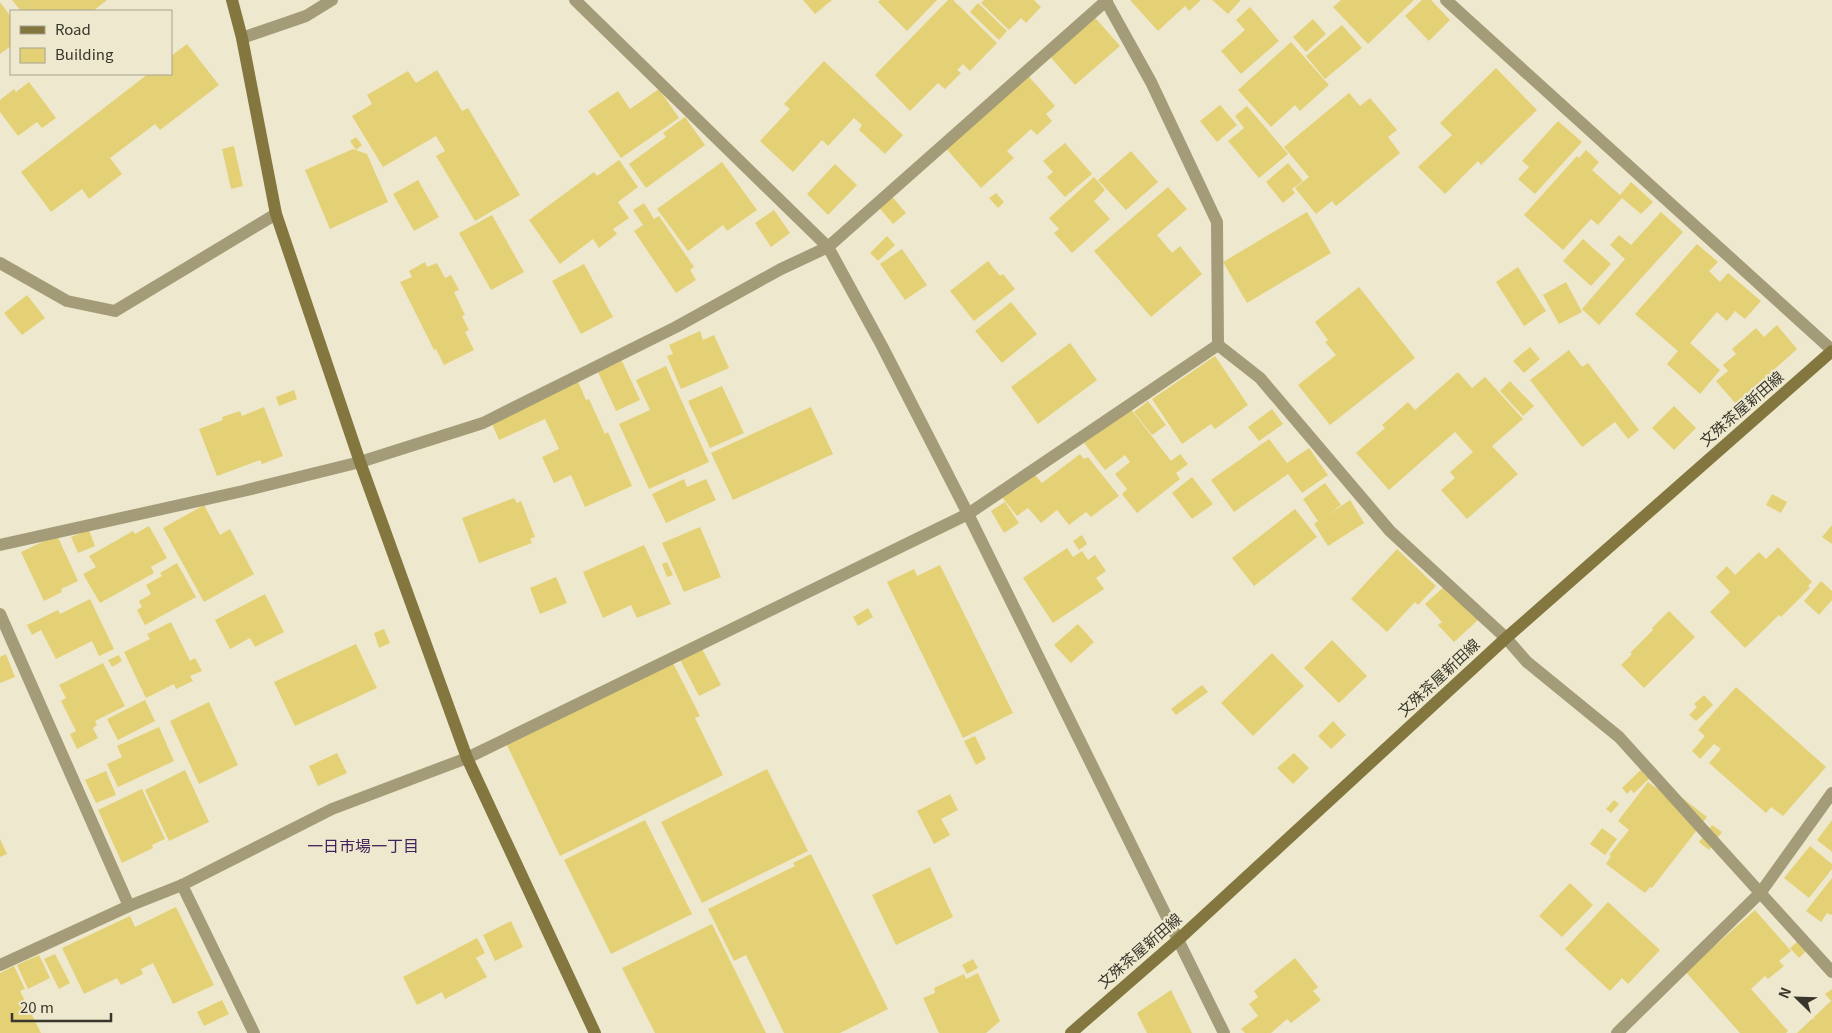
<svg xmlns="http://www.w3.org/2000/svg" width="1832" height="1033" viewBox="0 0 1832 1033" font-family="Georgia,'Noto Sans JP',serif">
	<style>
		.building { fill: #e4d176 }
		.lines { fill: none; stroke-linecap: round; stroke-linejoin: round }
		.street { stroke: #a49c78; stroke-width: 12 }
		.secondary { stroke: #83773f; stroke-width: 12 }
		.labels { text-anchor: middle; stroke-width: 4.5; stroke-linejoin: round; paint-order: stroke }
		.street-label { font-size: 15px; fill: #39372d; stroke: #eee9ce }
		.neighbourhood-label { font-size: 16px; fill: #43235b; stroke: #eee9ce }
	</style>
	<rect width="100%" height="100%" fill="#eee9ce"/>
	<!-- building -->
	<g class="building">
		<polygon points="12,0 107,0 93,11 21,11"/>
		<polygon points="803,0 832,0 815,14"/>
		<polygon points="880,0 937,0 907,31 878,2"/>
		<polygon points="948,0 953,0 997,43 970,71 963,64 957,70 961,73 945,89 938,83 910,111 875,75"/>
		<polygon points="984,0 1034,0 1041,7 1026,23 1021,18 1009,30 981,3"/>
		<polygon points="1130,0 1201,0 1189,11 1185,6 1158,31"/>
		<polygon points="1212,0 1241,0 1228,14"/>
		<polygon points="1341,0 1414,0 1368,44 1333,7"/>
		<polygon points="1422,0 1431,0 1450,20 1429,41 1405,16"/>
		<polygon points="0,2 11,17 11,46 0,54"/>
		<polygon points="978,3 1007,31 999,40 970,12"/>
		<polygon points="1250,7 1279,41 1241,74 1221,51 1245,30 1236,20"/>
		<polygon points="1091,13 1120,46 1075,85 1046,52"/>
		<polygon points="1313,19 1326,34 1306,52 1293,37"/>
		<polygon points="1342,25 1362,48 1325,79 1306,56"/>
		<polygon points="1291,42 1329,85 1300,111 1295,105 1271,127 1238,90"/>
		<polygon points="187,44 219,85 160,130 155,124 110,158 122,174 89,199 82,189 51,212 21,172 148,74 171,74 171,56"/>
		<polygon points="824,61 903,135 885,154 859,130 862,125 854,118 828,146 822,140 793,172 760,141 790,109 784,104"/>
		<polygon points="1496,68 1537,110 1481,165 1478,161 1445,194 1418,167 1452,135 1440,123"/>
		<polygon points="437,70 462,111 468,108 520,195 475,221 436,156 445,151 436,136 383,167 352,116 372,104 367,95 408,71 416,83"/>
		<polygon points="1023,70 1055,106 1046,114 1052,121 1037,135 1031,129 1007,151 1014,158 981,188 942,144"/>
		<polygon points="29,82 56,118 42,128 37,122 18,136 0,112 0,100 14,89 16,92"/>
		<polygon points="659,89 679,118 621,158 588,111 618,91 630,109"/>
		<polygon points="1349,93 1360,106 1370,98 1397,130 1388,137 1400,153 1336,206 1332,201 1316,214 1295,188 1309,177 1284,147"/>
		<polygon points="1220,105 1237,125 1217,142 1200,121"/>
		<polygon points="1247,106 1288,154 1259,178 1228,141 1244,128 1235,116"/>
		<polygon points="685,117 705,145 646,188 629,164 666,137 663,133"/>
		<polygon points="1558,121 1582,142 1535,194 1518,179 1529,167 1522,161"/>
		<polygon points="356,137 362,145 356,150 350,141"/>
		<polygon points="1065,143 1092,174 1065,197 1047,177 1053,172 1043,161"/>
		<polygon points="234,146 243,186 231,189 222,149"/>
		<polygon points="353,149 367,154 388,202 330,229 305,170"/>
		<polygon points="1586,150 1599,162 1592,170 1620,195 1631,182 1653,202 1641,214 1622,198 1598,225 1591,219 1563,250 1524,215 1577,156 1579,158"/>
		<polygon points="1131,151 1158,182 1126,210 1098,180"/>
		<polygon points="619,160 638,187 618,202 629,218 613,229 617,234 599,248 593,239 560,264 529,220 594,172 597,176"/>
		<polygon points="722,162 757,210 727,231 723,225 688,251 657,209"/>
		<polygon points="1288,163 1303,181 1292,189 1295,193 1283,203 1266,182"/>
		<polygon points="835,164 857,185 828,215 807,194"/>
		<polygon points="1094,177 1105,190 1094,201 1110,219 1072,253 1054,233 1059,229 1049,218"/>
		<polygon points="418,180 439,217 414,231 393,194"/>
		<polygon points="1168,187 1187,209 1157,235 1172,253 1180,246 1202,274 1151,317 1094,251"/>
		<polygon points="889,193 906,213 893,224 876,204"/>
		<polygon points="996,193 1004,202 998,208 989,198"/>
		<polygon points="644,203 654,219 659,216 694,267 690,270 696,280 676,293 634,231 643,225 633,210"/>
		<polygon points="774,210 790,233 771,247 755,223"/>
		<polygon points="1307,212 1331,253 1247,303 1223,262"/>
		<polygon points="1661,212 1683,232 1599,325 1582,309 1625,259 1610,245 1619,235 1631,245"/>
		<polygon points="492,215 524,272 491,290 459,233"/>
		<polygon points="887,236 895,245 878,261 870,253"/>
		<polygon points="1583,239 1611,264 1591,286 1563,261"/>
		<polygon points="1697,244 1718,262 1709,271 1720,282 1728,273 1761,301 1745,319 1735,311 1727,321 1717,312 1690,343 1720,370 1700,394 1667,364 1678,351 1635,314"/>
		<polygon points="902,249 927,285 905,300 880,264"/>
		<polygon points="988,261 1000,276 1003,274 1015,289 974,321 950,291"/>
		<polygon points="425,262 427,267 437,263 445,278 451,275 459,290 454,292 465,315 462,316 469,330 465,332 474,350 444,365 436,349 434,350 400,282 412,277 409,271"/>
		<polygon points="584,264 613,317 581,334 552,281"/>
		<polygon points="1518,267 1546,311 1524,326 1496,282"/>
		<polygon points="1566,282 1582,312 1559,324 1543,295"/>
		<polygon points="1359,287 1415,358 1330,425 1298,385 1336,355 1325,342 1328,340 1315,322"/>
		<polygon points="27,295 45,318 22,335 4,313"/>
		<polygon points="1011,302 1037,334 1002,363 975,331"/>
		<polygon points="1777,325 1797,349 1736,404 1716,381 1728,371 1723,365 1736,354 1732,349 1756,328 1764,337"/>
		<polygon points="700,331 703,340 714,335 729,368 681,389 667,356 673,354 669,345"/>
		<polygon points="1070,343 1097,380 1038,424 1011,387"/>
		<polygon points="1530,347 1540,359 1524,373 1513,361"/>
		<polygon points="1569,350 1582,367 1588,363 1639,430 1628,439 1615,422 1582,447 1530,380"/>
		<polygon points="1215,356 1248,405 1215,429 1211,424 1182,444 1152,399"/>
		<polygon points="621,359 640,400 616,411 597,370"/>
		<polygon points="666,366 709,462 649,489 619,424 650,410 636,380"/>
		<polygon points="1458,372 1472,388 1485,377 1523,419 1492,446 1518,474 1467,519 1441,490 1455,478 1450,472 1473,452 1455,432 1389,490 1356,453 1385,428 1382,425 1408,402 1415,410"/>
		<polygon points="576,377 586,400 589,399 605,434 608,432 632,486 585,507 571,475 554,483 542,457 559,449 545,419 499,440 489,417"/>
		<polygon points="1510,381 1534,406 1523,416 1500,391"/>
		<polygon points="722,386 744,433 710,448 688,401"/>
		<polygon points="294,390 297,399 279,406 276,397"/>
		<polygon points="1148,401 1166,425 1152,435 1134,412"/>
		<polygon points="1674,406 1696,428 1674,450 1652,428"/>
		<polygon points="264,407 283,456 262,464 260,460 217,476 199,429 223,420 222,417 240,411 242,416"/>
		<polygon points="811,407 833,454 733,500 711,453"/>
		<polygon points="1130,408 1171,461 1180,454 1188,464 1176,473 1180,479 1137,513 1122,494 1127,489 1115,474 1130,462 1125,455 1105,470 1084,443"/>
		<polygon points="1272,409 1283,424 1259,441 1248,427"/>
		<polygon points="1269,439 1287,463 1309,448 1328,475 1302,493 1288,474 1234,512 1211,480"/>
		<polygon points="1080,454 1084,459 1088,457 1119,496 1091,517 1086,512 1069,525 1057,510 1041,523 1028,508 1017,516 1002,497 1012,488 1014,491 1035,475 1042,483"/>
		<polygon points="1192,477 1213,504 1192,519 1172,493"/>
		<polygon points="684,479 687,487 706,479 716,500 666,523 652,494"/>
		<polygon points="1325,483 1341,505 1328,515 1350,500 1364,523 1328,546 1314,524 1318,521 1303,499"/>
		<polygon points="1772,494 1787,502 1781,513 1766,505"/>
		<polygon points="514,498 517,503 521,501 535,537 530,539 532,543 479,563 462,518"/>
		<polygon points="1005,502 1019,523 1004,533 991,511"/>
		<polygon points="204,505 220,535 230,529 254,574 204,602 163,528"/>
		<polygon points="1295,509 1317,537 1254,586 1232,558"/>
		<polygon points="1832,525 1832,544 1822,537"/>
		<polygon points="149,526 167,558 151,567 154,573 100,603 83,574 96,567 89,556 133,531 135,534"/>
		<polygon points="700,527 721,577 684,592 662,543"/>
		<polygon points="89,530 95,546 78,553 71,537"/>
		<polygon points="57,535 78,581 61,589 62,592 44,601 21,552"/>
		<polygon points="1082,535 1087,544 1079,550 1073,541"/>
		<polygon points="644,545 671,604 637,618 631,605 603,618 583,572"/>
		<polygon points="1778,547 1812,582 1808,586 1810,588 1781,617 1779,615 1745,648 1710,612 1730,592 1716,577 1727,566 1735,575 1759,552 1766,559"/>
		<polygon points="1067,548 1073,557 1082,551 1088,560 1095,555 1106,571 1096,578 1104,589 1053,623 1023,578"/>
		<polygon points="1397,549 1436,586 1418,605 1415,602 1387,632 1351,599"/>
		<polygon points="667,562 673,575 667,577 662,564"/>
		<polygon points="177,563 196,597 145,625 137,610 142,607 139,601 151,594 146,585 162,576 160,573"/>
		<polygon points="940,565 1013,713 963,738 887,582 914,569 917,576"/>
		<polygon points="556,577 567,603 540,614 530,588"/>
		<polygon points="1821,581 1832,591 1832,600 1819,615 1804,601"/>
		<polygon points="1447,584 1479,619 1454,642 1438,625 1442,622 1425,604"/>
		<polygon points="265,594 284,632 255,647 250,638 230,649 215,620"/>
		<polygon points="90,599 114,649 99,656 92,641 56,659 41,630 32,635 27,625 58,610 60,614"/>
		<polygon points="868,608 873,617 858,626 853,617"/>
		<polygon points="1669,611 1695,637 1644,688 1621,665 1632,654 1630,653 1653,630 1652,628"/>
		<polygon points="171,622 190,661 195,658 202,671 190,676 193,681 176,689 174,684 146,698 124,652 150,639 147,634"/>
		<polygon points="1078,624 1094,642 1071,663 1054,645"/>
		<polygon points="384,629 390,643 379,648 374,633"/>
		<polygon points="1332,640 1367,676 1339,703 1304,668"/>
		<polygon points="356,644 377,688 295,726 274,682"/>
		<polygon points="700,645 721,685 699,696 678,656"/>
		<polygon points="1272,653 1304,686 1253,736 1221,703"/>
		<polygon points="6,654 15,677 0,683 0,657"/>
		<polygon points="119,655 122,661 112,667 108,660"/>
		<polygon points="671,659 700,716 695,718 723,775 560,856 505,741"/>
		<polygon points="103,663 125,706 95,721 97,725 93,728 98,738 77,749 70,734 76,731 61,701 66,698 59,685"/>
		<polygon points="1202,685 1208,692 1176,715 1171,709"/>
		<polygon points="1736,687 1826,767 1783,816 1771,807 1766,813 1709,763 1721,749 1714,744 1700,759 1692,751 1705,736 1698,730"/>
		<polygon points="1704,695 1713,705 1696,721 1689,715 1697,707 1694,704"/>
		<polygon points="145,700 155,721 118,740 107,719"/>
		<polygon points="209,702 238,765 199,784 170,721"/>
		<polygon points="1333,721 1346,735 1331,749 1318,736"/>
		<polygon points="159,727 174,761 118,787 107,764 122,757 117,746"/>
		<polygon points="975,736 986,759 976,765 964,741"/>
		<polygon points="337,753 347,773 318,786 309,766"/>
		<polygon points="1294,753 1309,768 1293,784 1277,768"/>
		<polygon points="1648,763 1652,776 1634,793 1631,790 1627,794 1622,788"/>
		<polygon points="767,769 808,851 702,903 661,822"/>
		<polygon points="185,770 209,822 169,841 145,790"/>
		<polygon points="106,771 116,795 96,803 85,780"/>
		<polygon points="1648,782 1659,790 1663,783 1707,817 1652,888 1650,887 1645,893 1606,864 1611,856 1609,855 1629,830 1618,821"/>
		<polygon points="142,789 165,839 152,845 153,848 122,863 98,810"/>
		<polygon points="950,794 958,810 941,819 950,835 934,844 917,811"/>
		<polygon points="1614,800 1619,804 1611,813 1606,809"/>
		<polygon points="645,820 692,914 611,954 564,860"/>
		<polygon points="1832,820 1832,852 1817,840"/>
		<polygon points="1712,825 1722,832 1709,850 1699,842"/>
		<polygon points="1602,828 1617,839 1605,855 1590,844"/>
		<polygon points="0,839 7,854 0,857"/>
		<polygon points="1810,846 1832,864 1832,869 1809,898 1784,878"/>
		<polygon points="811,854 888,1009 840,1033 784,1033 746,955 734,961 708,909 795,866 793,863"/>
		<polygon points="930,867 953,917 896,945 872,895"/>
		<polygon points="1832,878 1832,914 1831,915 1827,913 1821,922 1806,911"/>
		<polygon points="1570,883 1593,905 1562,937 1539,916"/>
		<polygon points="1608,902 1660,950 1628,984 1622,978 1610,991 1565,949"/>
		<polygon points="176,907 214,985 173,1004 153,963 141,969 143,974 121,985 117,978 84,994 62,948 130,916 135,927"/>
		<polygon points="1755,910 1791,951 1779,961 1784,966 1768,979 1765,976 1751,989 1788,1031 1786,1033 1740,1033 1684,970 1701,958"/>
		<polygon points="511,921 523,947 495,961 483,935"/>
		<polygon points="712,924 766,1033 655,1033 622,968"/>
		<polygon points="477,938 485,953 476,958 487,977 445,999 442,992 417,1005 403,977"/>
		<polygon points="1798,941 1806,951 1799,958 1790,948"/>
		<polygon points="55,954 70,983 59,989 44,959"/>
		<polygon points="39,955 50,978 28,989 17,965"/>
		<polygon points="1295,958 1318,987 1313,991 1321,1000 1291,1023 1287,1019 1271,1033 1245,1033 1241,1029 1258,1016 1249,1004 1258,997 1254,991"/>
		<polygon points="973,959 978,968 967,974 962,965"/>
		<polygon points="14,966 25,989 20,991 41,1033 0,1033 0,973"/>
		<polygon points="978,973 1000,1021 986,1033 939,1033 923,998 935,993 934,988 964,974 966,979"/>
		<polygon points="1832,989 1832,1033 1797,1033 1831,1001 1825,994"/>
		<polygon points="1171,990 1192,1033 1147,1033 1137,1013"/>
		<polygon points="222,1000 229,1014 204,1026 197,1012"/>
	</g>
	<g class="lines">
		<!-- street -->
		<g class="street">
			<polyline points="575,0 828,247 882,346 968,514 1224,1033"/>
			<polyline points="1446,0 1832,350"/>
			<polyline points="1106,1 1151,82 1217,222 1218,345"/>
			<polyline points="242,38 306,16 332,0"/>
			<polyline points="0,263 67,301 115,311 276,214"/>
			<polyline points="1218,345 1260,378 1390,531 1506,638 1527,662 1619,737 1832,972"/>
			<polyline points="0,545 243,491 360,462 483,423 676,327 781,269 828,247 1107,0"/>
			<polyline points="0,614 129,906"/>
			<polyline points="182,885 254,1033"/>
			<polyline points="0,965 129,906 182,885 332,809 467,758 968,514 1218,345"/>
			<polyline points="1617,1033 1761,892 1832,793"/>
		</g>
		<!-- secondary -->
		<g class="secondary">
			<polyline points="232,0 242,38 276,214 360,462 467,758 595,1033"/>
			<polyline points="1071,1033 1179,939 1506,638 1832,351"/>
		</g>
	</g>
	<g class="labels">
		<!-- street labels -->
		<g class="street-label">
			<text transform="translate(1742 409) rotate(-41)" y="5">文殊茶屋新田線</text>
			<text transform="translate(1439 678) rotate(-43)" y="5">文殊茶屋新田線</text>
			<text transform="translate(1140 951) rotate(-41)" y="5">文殊茶屋新田線</text>
		</g>
		<!-- neighbourhood labels -->
		<g class="neighbourhood-label">
			<text x="363" y="852">一日市場一丁目</text>
		</g>
	</g>
	<!-- legend -->
	<rect x="10" y="10" width="162" height="65" fill="#eee9ce" stroke="#a6a28e"/>
	<rect x="20" y="26" width="25" height="8" fill="#83773f" stroke="#a6a28e"/>
	<text x="55" y="35" font-size="15" fill="#39372d">Road</text>
	<rect x="20" y="48" width="25" height="15" fill="#e4d176" stroke="#a6a28e"/>
	<text x="55" y="60" font-size="15" fill="#39372d">Building</text>
	<!-- north arrow -->
	<g transform="translate(1797 998) rotate(293)" stroke="#eee9ce" stroke-width="4" paint-order="stroke">
	<path d="M0-4L9 19L0 12L-9 19Z" fill="#39372d"/>
	<text y="-8" font-size="14" font-weight="bold" text-anchor="middle" fill="#39372d">N</text>
	</g>
	<!-- scale -->
	<path d="M12 1013v8h99v-8" fill="none" stroke="#39372d" stroke-width="2.5"/>
	<text x="20" y="1013" font-size="15" fill="#39372d" stroke="#eee9ce" stroke-width="4" paint-order="stroke">20 m</text>
</svg>
